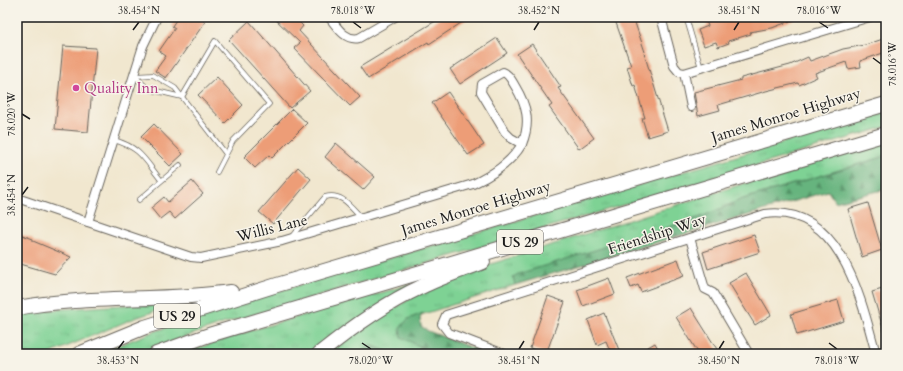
<svg xmlns="http://www.w3.org/2000/svg" width="903" height="371" viewBox="0 0 903 371" font-family="Cardo,serif">
	<style>
		.grass { fill: url(#grass-tufts); stroke: #4d7758 }
		.forest { fill: url(#forest-firs); stroke: #41684d }
		.building { fill: #ed9d77 }
		.lines { fill: none; stroke-linecap: round; stroke-linejoin: round }
		.service-casing { stroke: #67635b; stroke-width: 5.5 }
		.minor-casing { stroke: #67635b; stroke-width: 10 }
		.motorway-casing { stroke: #67635b; stroke-width: 16 }
		.service { stroke: #fff; stroke-width: 4 }
		.minor { stroke: #fff; stroke-width: 8 }
		.motorway { stroke: #fff; stroke-width: 14 }
		.ticks { fill: none; stroke: #1c1c1c; stroke-width: 1.5 }
		.hotel-dot { fill: #d1479c; stroke: #f7f3e8; stroke-width: 1.5 }
		.labels { text-anchor: middle; stroke-width: 3; stroke-linejoin: round; paint-order: stroke }
		.shield { fill: #f7f3e8; stroke: #5e5c59; stroke-width: 1 }
		.shield-label { font-size: 14px; font-weight: bold; fill: #1c1c1c }
		.hotel-label { font-size: 15px; fill: #b23c85; stroke: #f7f3e8; text-anchor: start }
		.street-label { font-size: 15px; fill: #1c1c1c; stroke: #f7f3e8 }
		.neatline { fill: none; stroke: #1c1c1c; stroke-width: 1.5 }
		.ticks-label { font-size: 10px; text-anchor: middle; fill: #1c1c1c }
	</style>
	<defs>
		<pattern id="grass-tufts" width="24" height="20" patternUnits="userSpaceOnUse"><rect width="24" height="20" fill="#7ed294"/><path d="M3 7l-1-3M5 7V3M7 7l1-3M15 17l-1-3M17 17v-4M19 17l1-3" fill="none" stroke="#6cb47f"/></pattern>
		<pattern id="forest-firs" width="22" height="20" patternUnits="userSpaceOnUse"><rect width="22" height="20" fill="#66b47e"/><path d="M5 1l3.5 6h-7zM16 11l3.5 6h-7z" fill="#539266"/></pattern>
	</defs>
	<rect width="100%" height="100%" fill="#f7f3e8"/>
	<filter id="ink" filterUnits="userSpaceOnUse"><feTurbulence type="fractalNoise" baseFrequency=".025" numOctaves="2"/><feDisplacementMap in="SourceGraphic" scale="8" xChannelSelector="R" yChannelSelector="G"/><feConvolveMatrix kernelMatrix="1 2 1 2 8 2 1 2 1" color-interpolation-filters="sRGB"/></filter>
	<filter id="wash" filterUnits="userSpaceOnUse"><feTurbulence type="fractalNoise" baseFrequency=".012" numOctaves="4" result="noise"/><feDisplacementMap in="SourceGraphic" scale="16" xChannelSelector="R" yChannelSelector="G"/><feGaussianBlur stdDeviation="0.9" result="paint"/><feColorMatrix in="noise" values="0 0 0 0 0 0 0 0 0 0 0 0 0 0 0 0 0 1.4 0 .05"/><feComposite in="paint" operator="in"/></filter>
	<g filter="url(#wash)">
		<rect width="100%" height="100%" fill="#f1e7cf"/>
		<!-- grass -->
		<g class="grass">
			<polygon points="886,112 886,127 222,324 137,354 96,354 150,333 289,288"/>
			<polygon points="886,141 886,156 740,200 701,217 514,277 515,285 408,319 420,348 435,354 394,354 370,345 359,354 326,354 339,342 441,280 780,172"/>
			<polygon points="408,285 411,287 313,354 180,354 256,329"/>
			<polygon points="184,301 130,320 49,354 17,354 17,312"/>
		</g>
		<!-- forest -->
		<g class="forest">
			<polygon points="886,156 886,189 835,202 828,191 515,285 513,277 518,274 701,217 740,200"/>
			<polygon points="423,313 420,318 421,326 428,331 488,354 435,354 401,337 400,328 408,319"/>
			<polygon points="370,345 394,354 359,354"/>
		</g>
		<g id="blocks">
			<!-- building -->
			<g class="building">
				<polygon points="178,17 197,17 205,22 166,78 155,71 166,56 159,51 175,28 172,26"/>
				<polygon points="273,17 294,17 303,26 299,31 360,97 350,106 294,48 300,43"/>
				<polygon points="442,17 470,17 429,44 428,42 368,79 360,67"/>
				<polygon points="614,17 633,17 645,52 644,53 668,131 648,137 642,118 645,118 635,85 633,86 627,67 631,66"/>
				<polygon points="718,17 721,21 734,17 798,18 772,28 750,32 751,34 728,41 729,43 718,47 716,42 704,46 698,30 708,26 706,21"/>
				<polygon points="249,21 310,91 290,108 229,40"/>
				<polygon points="497,38 507,53 460,84 450,69"/>
				<polygon points="886,38 886,52 860,61 861,67 848,69 846,62 815,73 817,77 799,85 798,83 766,91 718,105 720,110 698,116 694,92 741,80 741,78 790,65 808,57 810,61 843,49 865,45"/>
				<polygon points="532,44 561,87 558,88 594,138 579,149 549,107 552,105 517,54"/>
				<polygon points="63,46 96,48 88,132 55,129"/>
				<polygon points="217,77 243,105 225,123 198,95"/>
				<polygon points="448,92 484,145 468,155 432,103"/>
				<polygon points="292,109 307,123 272,158 269,155 255,168 244,157"/>
				<polygon points="154,124 183,154 170,166 141,137"/>
				<polygon points="336,143 375,177 363,190 325,157"/>
				<polygon points="298,167 311,179 273,224 259,212"/>
				<polygon points="192,181 203,194 175,219 169,212 160,219 151,208 164,197 168,202"/>
				<polygon points="868,203 882,250 862,257 848,209"/>
				<polygon points="17,233 33,239 33,241 71,257 55,274 17,263"/>
				<polygon points="754,235 760,252 708,269 703,252"/>
				<polygon points="678,259 684,276 641,292 638,285 631,288 627,278"/>
				<polygon points="746,273 771,315 755,325 729,283"/>
				<polygon points="609,278 615,294 583,306 577,290"/>
				<polygon points="886,288 886,331 884,332 872,292"/>
				<polygon points="548,296 565,302 546,354 530,348"/>
				<polygon points="838,300 844,321 797,335 791,314"/>
				<polygon points="691,308 720,354 699,354 676,317"/>
				<polygon points="604,313 619,350 611,353 606,341 597,345 588,320"/>
				<polygon points="655,343 661,354 636,354"/>
			</g>
		</g>
	</g>
	<g filter="url(#ink)">
		<use href="#blocks" fill-opacity="0" stroke="#67635b" stroke-width="1"/>
		<g class="lines">
			<defs>
				<g id="service">
					<polyline points="686,17 701,68"/>
					<polyline points="135,76 153,75 175,88 226,154"/>
					<polyline points="135,76 148,89 182,97"/>
					<polyline points="182,97 215,41 269,104 233,141 217,172"/>
					<path d="M114,140C141,148 144,159 161,180"/>
					<polyline points="139,200 180,165"/>
					<path d="M292,236L325,197C342,192 351,207 362,218"/>
				</g>
				<g id="minor">
					<path d="M329,17C337,27 345,41 359,38L395,17"/>
					<polyline points="661,17 674,66 679,72 684,73 870,17"/>
					<path d="M503,72C509,74 512,81 515,86C527,106 531,122 522,144L511,138L505,132L481,92L482,84Z"/>
					<polyline points="684,73 691,107"/>
					<path d="M17,198L191,257L201,258L282,241L473,184C492,175 511,163 522,144"/>
					<polyline points="88,222 143,46 157,17"/>
					<polyline points="690,238 705,289 713,293 749,354"/>
					<path d="M504,354L449,333L442,324L446,315L765,214C840,204 861,298 876,354"/>
				</g>
				<g id="motorway">
					<path d="M17,308C87,295 160,302 231,292"/>
					<polyline points="79,354 145,327 277,285 886,104"/>
					<polyline points="156,354 209,335 886,134"/>
					<path d="M319,354C351,328 384,304 421,287C441,277 463,270 483,262"/>
				</g>
			</defs>
			<!-- service casing -->
			<use href="#service" class="service-casing"/>
			<!-- minor casing -->
			<use href="#minor" class="minor-casing"/>
			<!-- motorway casing -->
			<use href="#motorway" class="motorway-casing"/>
			<!-- service -->
			<use href="#service" class="service"/>
			<!-- minor -->
			<use href="#minor" class="minor"/>
			<!-- motorway -->
			<use href="#motorway" class="motorway"/>
		</g>
	</g>
	<!-- ticks -->
	<path class="ticks" d="M353,22L361,28M819,22L828,28M133,30L139,22M534,30L539,22M734,30L739,22M873,58L881,64M22,114L30,119M22,195L28,187M362,343L371,349M829,343L837,349M118,349L124,341M519,349L524,341M719,349L724,341"/>
	<!-- markers -->
	<circle class="hotel-dot" cx="76" cy="88" r="4"/>
	<g class="labels">
		<!-- shield labels -->
		<g class="shield">
			<rect x="497" y="230" width="46" height="24" rx="3"/>
			<rect x="154" y="304" width="46" height="24" rx="3"/>
		</g>
		<g class="shield-label">
			<text x="520" y="247">US 29</text>
			<text x="177" y="321">US 29</text>
		</g>
		<!-- hotel labels -->
		<g class="hotel-label">
			<text x="84" y="93">Quality Inn</text>
		</g>
		<!-- street labels -->
		<g class="street-label">
			<text transform="translate(786 115) rotate(-17)" y="5">James Monroe Highway</text>
			<text transform="translate(476 208) rotate(-17)" y="5">James Monroe Highway</text>
			<text transform="translate(272 228) rotate(-14)" y="5">Willis Lane</text>
			<text transform="translate(657 234) rotate(-18)" y="5">Friendship Way</text>
		</g>
	</g>
	<!-- margin -->
	<rect width="903" height="371" fill="none" stroke="#f7f3e8" stroke-width="44"/>
	<rect x="22" y="22" width="859" height="327" class="neatline"/>
	<g class="ticks-label">
		<text x="139" y="14">38.454°N</text>
		<text x="353" y="14">78.018°W</text>
		<text x="539" y="14">38.452°N</text>
		<text x="739" y="14">38.451°N</text>
		<text x="819" y="14">78.016°W</text>
		<text transform="translate(892 64) rotate(-90)" y="4">78.016°W</text>
		<text transform="translate(11 114) rotate(-90)" y="4">78.020°W</text>
		<text transform="translate(11 195) rotate(-90)" y="4">38.454°N</text>
		<text x="118" y="364">38.453°N</text>
		<text x="371" y="364">78.020°W</text>
		<text x="519" y="364">38.451°N</text>
		<text x="719" y="364">38.450°N</text>
		<text x="837" y="364">78.018°W</text>
	</g>
</svg>
